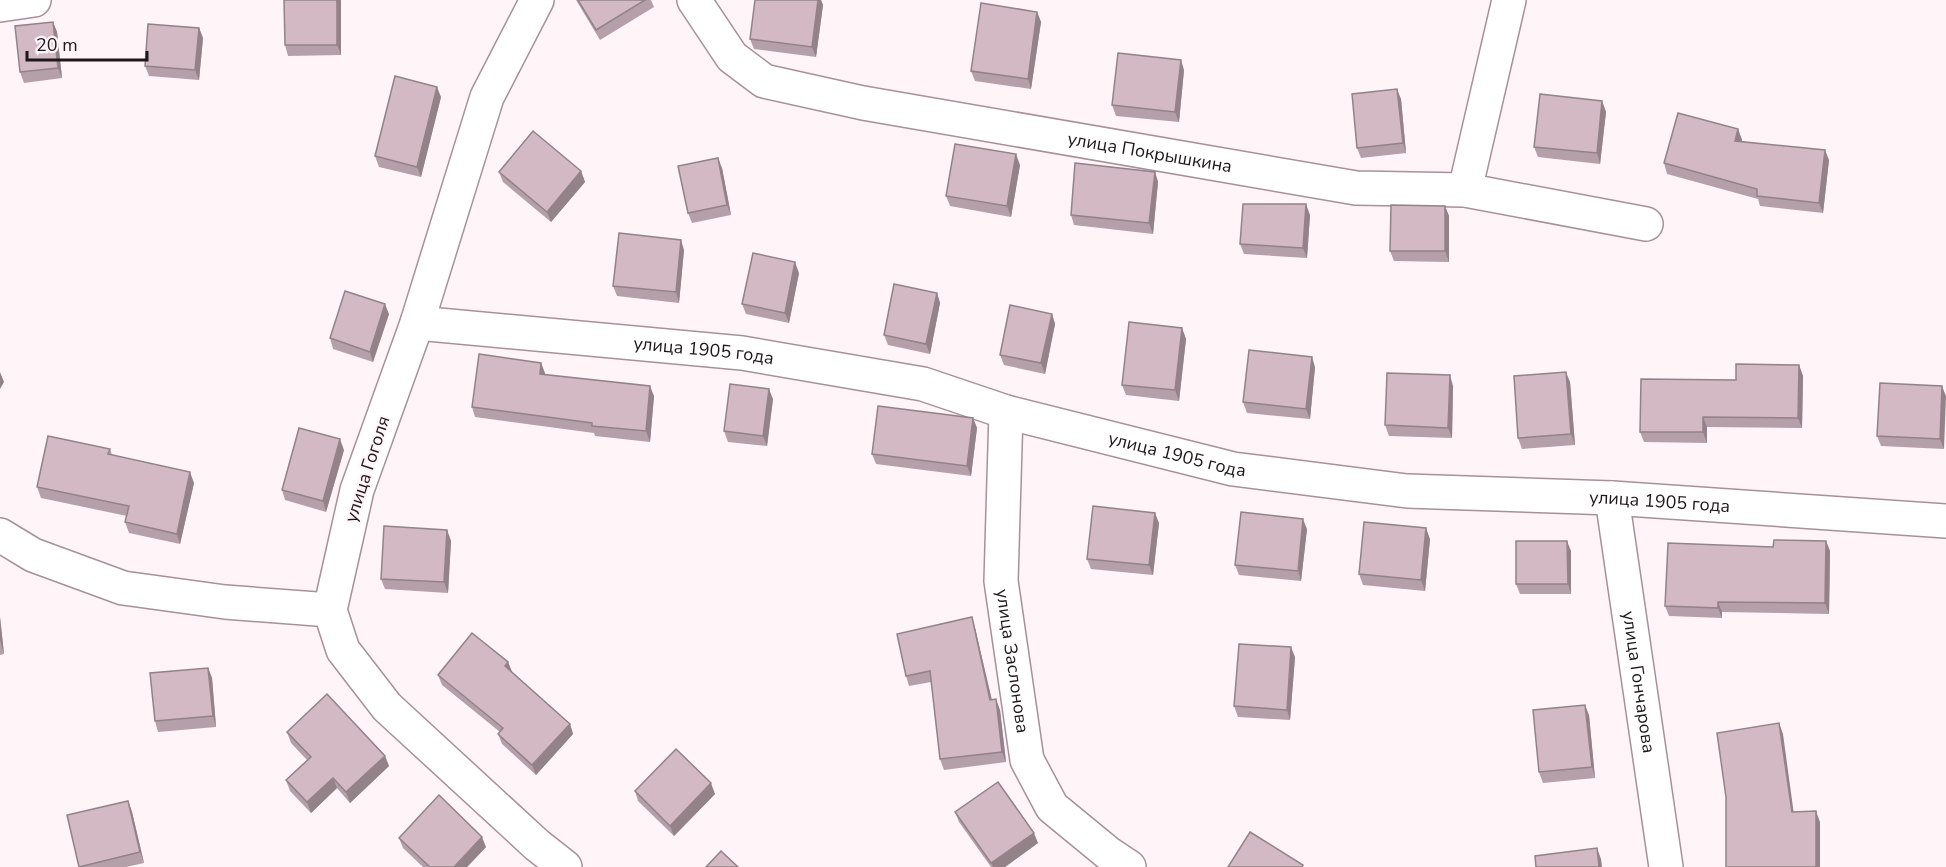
<svg xmlns="http://www.w3.org/2000/svg" width="1946" height="867" viewBox="0 0 1946 867" font-family="'Nunito Sans',sans-serif">
	<style>
		.lines { fill: none; stroke-linecap: round; stroke-linejoin: round }
		.minor-casing { stroke: #a8909a; stroke-width: 36 }
		.minor { stroke: #fff; stroke-width: 33 }
		.wall { fill: #b59fa8 }
		.shaded-wall { fill: #938288 }
		.building { fill: #d2b9c3; stroke: #938288; stroke-width: 1.5 }
		.labels { text-anchor: middle; stroke-width: 4.5; stroke-linejoin: round; paint-order: stroke }
		.street-label { font-size: 18px; fill: #20171b; stroke: #fff4f8 }
	</style>
	<rect width="100%" height="100%" fill="#fff4f8"/>
	<g class="lines">
		<defs>
			<g id="minor">
				<polyline points="537,0 487,97 417,323 357,490 330,610 343,650 387,707 537,845 565,867"/>
				<path id="s1" d="M694,0L732,57L764,81L863,103L1356,188L1465,190L1646,224"/>
				<polyline points="0,5 34,0"/>
				<polyline points="1465,190 1509,0"/>
				<path id="s2" d="M417,323L742,353L923,384L1006,412L1233,469L1407,491L1612,498L1946,521"/>
				<path id="s3" d="M1006,412L1001,581L1027,760L1052,807L1108,853L1129,867"/>
				<path id="s4" d="M1612,498L1666,867"/>
				<polyline points="0,535 33,555 123,588 225,602 330,610"/>
			</g>
		</defs>
		<!-- minor casing -->
		<use href="#minor" class="minor-casing"/>
		<!-- minor -->
		<use href="#minor" class="minor"/>
	</g>
	<!-- wall -->
	<g class="wall">
		<polygon points="341,0 341,55 288,56 285,45"/>
		<polygon points="576,0 651,0 654,7 600,40"/>
		<polygon points="755,0 821,0 823,5 816,57 754,49 750,39"/>
		<polygon points="1037,12 1041,22 1031,89 975,81 971,71"/>
		<polygon points="53,22 57,32 62,78 24,83 20,72"/>
		<polygon points="199,28 203,38 199,80 149,76 145,66"/>
		<polygon points="1184,70 1179,122 1116,116 1112,105"/>
		<polygon points="441,97 421,177 379,167 375,156"/>
		<polygon points="1401,99 1406,153 1361,158 1357,148"/>
		<polygon points="1602,101 1606,112 1600,164 1538,157 1534,147"/>
		<polygon points="1738,129 1742,140 1742,141 1829,160 1823,213 1760,206 1758,199 1667,174 1664,163"/>
		<polygon points="1020,165 1011,217 950,206 946,196"/>
		<polygon points="722,168 731,215 692,223 688,213"/>
		<polygon points="581,171 585,182 551,222 503,182 499,172"/>
		<polygon points="1155,172 1158,182 1153,234 1074,225 1071,215"/>
		<polygon points="1445,206 1449,216 1449,262 1394,261 1390,251"/>
		<polygon points="1310,215 1307,258 1244,254 1240,244"/>
		<polygon points="684,250 679,303 617,296 613,286"/>
		<polygon points="799,273 789,323 746,314 742,304"/>
		<polygon points="937,293 940,303 930,354 888,345 884,335"/>
		<polygon points="389,314 373,362 333,349 330,338"/>
		<polygon points="1052,314 1055,324 1045,374 1004,365 1000,355"/>
		<polygon points="1182,328 1186,339 1179,401 1126,395 1122,385"/>
		<polygon points="541,363 545,375 654,396 650,442 595,436 594,433 475,417 472,407"/>
		<polygon points="1799,365 1803,376 1802,428 1707,427 1707,443 1644,442 1640,432 1736,380"/>
		<polygon points="1315,367 1310,419 1247,413 1243,402"/>
		<polygon points="1570,382 1575,445 1522,449 1518,438"/>
		<polygon points="1453,386 1452,438 1389,436 1385,425"/>
		<polygon points="1942,386 1944,449 1881,446 1877,436"/>
		<polygon points="773,399 767,446 728,442 724,431"/>
		<polygon points="973,418 977,428 971,476 876,464 872,454"/>
		<polygon points="110,449 112,455 194,483 180,544 129,533 125,522 127,516 41,498 37,487"/>
		<polygon points="344,450 326,512 285,500 282,490"/>
		<polygon points="1159,523 1153,575 1091,569 1087,559"/>
		<polygon points="1307,529 1301,581 1239,575 1235,565"/>
		<polygon points="447,530 451,541 448,593 385,589 381,579"/>
		<polygon points="1430,539 1425,591 1363,585 1359,574"/>
		<polygon points="1826,541 1830,551 1829,614 1722,612 1722,618 1669,616 1665,606 1773,547"/>
		<polygon points="1571,551 1571,594 1520,594 1516,584"/>
		<polygon points="0,617 4,654 0,655"/>
		<polygon points="975,628 992,700 1000,710 1006,762 944,770 940,759 931,682 909,686 906,676"/>
		<polygon points="1295,657 1290,720 1238,717 1234,706"/>
		<polygon points="508,662 512,672 570,724 573,734 536,775 502,744 498,734 500,732 442,685 438,675"/>
		<polygon points="208,668 212,678 216,727 158,732 155,721"/>
		<polygon points="1589,715 1595,778 1543,783 1539,772"/>
		<polygon points="287,732 385,756 389,766 350,803 337,788 311,813 290,791 286,780 307,760 291,743"/>
		<polygon points="635,791 715,794 674,836 638,801"/>
		<polygon points="128,801 132,812 144,863 126,867 79,867 67,815"/>
		<polygon points="955,812 1038,843 1005,867 991,867 959,822"/>
		<polygon points="399,838 486,847 467,867 423,867 403,848"/>
	</g>
	<!-- shaded-wall -->
	<g class="shaded-wall">
		<polygon points="337,0 341,0 341,55 337,45"/>
		<polygon points="818,0 821,0 823,5 816,57 812,47"/>
		<polygon points="1037,12 1041,22 1031,89 1028,79"/>
		<polygon points="53,22 57,32 62,78 58,68"/>
		<polygon points="199,28 203,38 199,80 195,70"/>
		<polygon points="1181,60 1184,70 1179,122 1175,112"/>
		<polygon points="437,87 441,97 421,177 417,167"/>
		<polygon points="1397,89 1401,99 1406,153 1403,143"/>
		<polygon points="1602,101 1606,112 1600,164 1597,153"/>
		<polygon points="1738,129 1742,140 1739,151 1735,141"/>
		<polygon points="1825,150 1829,160 1823,213 1819,203"/>
		<polygon points="1016,154 1020,165 1011,217 1007,206"/>
		<polygon points="718,158 722,168 731,215 727,205"/>
		<polygon points="581,171 585,182 551,222 547,212"/>
		<polygon points="1155,172 1158,182 1153,234 1149,223"/>
		<polygon points="1306,204 1310,215 1307,258 1303,248"/>
		<polygon points="1445,206 1449,216 1449,262 1445,251"/>
		<polygon points="681,240 684,250 679,303 676,292"/>
		<polygon points="795,262 799,273 789,323 785,313"/>
		<polygon points="937,293 940,303 930,354 926,344"/>
		<polygon points="385,304 389,314 373,362 370,352"/>
		<polygon points="1052,314 1055,324 1045,374 1041,363"/>
		<polygon points="1182,328 1186,339 1179,401 1175,390"/>
		<polygon points="1312,357 1315,367 1310,419 1306,409"/>
		<polygon points="541,363 545,373 544,385 540,374"/>
		<polygon points="1799,365 1803,376 1802,428 1798,418"/>
		<polygon points="0,372 4,382 0,389"/>
		<polygon points="1566,372 1570,382 1575,445 1571,434"/>
		<polygon points="1450,375 1453,386 1452,438 1448,428"/>
		<polygon points="650,386 654,396 650,442 646,431"/>
		<polygon points="1942,386 1946,396 1944,449 1940,439"/>
		<polygon points="769,389 773,399 767,446 763,436"/>
		<polygon points="1703,417 1707,427 1707,443 1703,432"/>
		<polygon points="973,418 977,428 971,476 967,466"/>
		<polygon points="340,439 344,450 326,512 323,501"/>
		<polygon points="190,472 194,483 180,544 177,534"/>
		<polygon points="1155,513 1159,523 1153,575 1149,565"/>
		<polygon points="1303,519 1307,529 1301,581 1298,571"/>
		<polygon points="1426,528 1430,539 1425,591 1421,580"/>
		<polygon points="447,530 451,541 448,593 444,582"/>
		<polygon points="1567,541 1571,551 1571,594 1568,584"/>
		<polygon points="1826,541 1830,551 1829,614 1825,603"/>
		<polygon points="1718,602 1722,612 1722,618 1718,608"/>
		<polygon points="0,617 4,654 1,644 0,639"/>
		<polygon points="972,617 975,628 994,710 990,700"/>
		<polygon points="1291,647 1295,657 1290,720 1287,710"/>
		<polygon points="508,662 512,672 505,666"/>
		<polygon points="208,668 212,678 216,727 213,716"/>
		<polygon points="996,699 1000,710 1006,762 1002,752"/>
		<polygon points="1585,705 1589,715 1595,778 1592,767"/>
		<polygon points="1779,723 1783,734 1795,822 1792,812"/>
		<polygon points="570,724 573,734 536,775 532,765"/>
		<polygon points="385,756 389,766 350,803 346,792"/>
		<polygon points="333,778 337,788 311,813 307,802"/>
		<polygon points="711,783 715,794 674,836 670,826"/>
		<polygon points="128,801 132,812 144,863 140,852"/>
		<polygon points="1816,811 1820,822 1820,867 1816,867"/>
		<polygon points="1034,833 1038,843 1005,867 993,867 991,863"/>
		<polygon points="482,837 486,847 467,867 454,867"/>
		<polygon points="1597,848 1601,859 1602,867 1599,867"/>
	</g>
	<!-- building -->
	<g class="building">
		<polygon points="284,0 337,0 337,45 285,45"/>
		<polygon points="578,0 645,0 596,30"/>
		<polygon points="755,0 818,0 812,47 750,39"/>
		<polygon points="981,3 1037,12 1028,79 971,71"/>
		<polygon points="53,22 58,68 20,72 15,26"/>
		<polygon points="148,24 199,28 195,70 145,66"/>
		<polygon points="1118,53 1181,60 1175,112 1112,105"/>
		<polygon points="395,76 437,87 417,167 375,156"/>
		<polygon points="1397,89 1403,143 1357,148 1352,94"/>
		<polygon points="1540,94 1602,101 1597,153 1534,147"/>
		<polygon points="1678,113 1738,129 1735,141 1825,150 1819,203 1757,196 1757,189 1664,163"/>
		<polygon points="533,131 581,171 547,212 499,172"/>
		<polygon points="955,144 1016,154 1007,206 946,196"/>
		<polygon points="718,158 727,205 688,213 678,166"/>
		<polygon points="1075,163 1155,172 1149,223 1071,215"/>
		<polygon points="1243,204 1306,204 1303,248 1240,244"/>
		<polygon points="1391,205 1445,206 1445,251 1390,251"/>
		<polygon points="619,233 681,240 676,292 613,286"/>
		<polygon points="753,253 795,262 785,313 742,304"/>
		<polygon points="894,284 937,293 926,344 884,335"/>
		<polygon points="345,291 385,304 370,352 330,338"/>
		<polygon points="1010,305 1052,314 1041,363 1000,355"/>
		<polygon points="1129,322 1182,328 1175,390 1122,385"/>
		<polygon points="1249,350 1312,357 1306,409 1243,402"/>
		<polygon points="479,354 541,363 540,374 650,386 646,431 592,426 592,423 472,407"/>
		<polygon points="1736,364 1799,365 1798,418 1703,417 1703,432 1640,432 1641,379 1736,380"/>
		<polygon points="1566,372 1571,434 1518,438 1514,376"/>
		<polygon points="1387,373 1450,375 1448,428 1385,425"/>
		<polygon points="1880,383 1942,386 1940,439 1877,436"/>
		<polygon points="730,384 769,389 763,436 724,431"/>
		<polygon points="878,406 973,418 967,466 872,454"/>
		<polygon points="299,428 340,439 323,501 282,490"/>
		<polygon points="48,436 110,449 108,454 190,472 177,534 125,522 129,506 37,487"/>
		<polygon points="1093,506 1155,513 1149,565 1087,559"/>
		<polygon points="1241,512 1303,519 1298,571 1235,565"/>
		<polygon points="1364,522 1426,528 1421,580 1359,574"/>
		<polygon points="384,526 447,530 444,582 381,579"/>
		<polygon points="1774,540 1826,541 1825,603 1718,602 1718,608 1665,606 1668,543 1773,547"/>
		<polygon points="1516,541 1567,541 1568,584 1516,584"/>
		<polygon points="972,617 990,700 996,699 1002,752 940,759 930,671 906,676 897,634"/>
		<polygon points="472,633 508,662 505,666 570,724 532,765 498,734 503,728 438,675"/>
		<polygon points="1239,644 1291,647 1287,710 1234,706"/>
		<polygon points="208,668 213,716 155,721 150,673"/>
		<polygon points="327,694 385,756 346,792 333,778 307,802 286,780 311,757 287,732"/>
		<polygon points="1585,705 1592,767 1539,772 1533,710"/>
		<polygon points="1779,723 1792,812 1816,811 1816,867 1726,867 1726,797 1717,733"/>
		<polygon points="676,749 711,783 670,826 635,791"/>
		<polygon points="998,782 1034,833 991,863 955,812"/>
		<polygon points="439,795 482,837 454,867 430,867 399,838"/>
		<polygon points="128,801 140,852 79,867 67,815"/>
		<polygon points="1250,832 1303,865 1302,867 1228,867"/>
		<polygon points="1597,848 1599,867 1536,867 1535,856"/>
		<polygon points="721,851 738,867 706,867"/>
	</g>
	<g class="labels">
		<!-- street labels -->
		<g class="street-label">
			<text dy="6" stroke="none"><textPath href="#s1" startOffset="501">улица Покрышкина</textPath></text>
			<text dy="6" stroke="none"><textPath href="#s2" startOffset="288">улица 1905 года</textPath></text>
			<text dy="6" stroke="none"><textPath href="#s2" startOffset="774">улица 1905 года</textPath></text>
			<text transform="translate(367 469) rotate(-72)" y="6">улица Гоголя</text>
			<text dy="6" stroke="none"><textPath href="#s2" startOffset="1260">улица 1905 года</textPath></text>
			<text dy="6" stroke="none"><textPath href="#s3" startOffset="250">улица Заслонова</textPath></text>
			<text dy="6" stroke="none"><textPath href="#s4" startOffset="186">улица Гончарова</textPath></text>
		</g>
	</g>
	<!-- scale -->
	<path d="M27 51v9h120v-9" fill="none" stroke="#20171b" stroke-width="3"/>
	<text x="36" y="51" font-size="18" fill="#20171b" stroke="#fff4f8" stroke-width="4.5" paint-order="stroke">20 m</text>
</svg>
